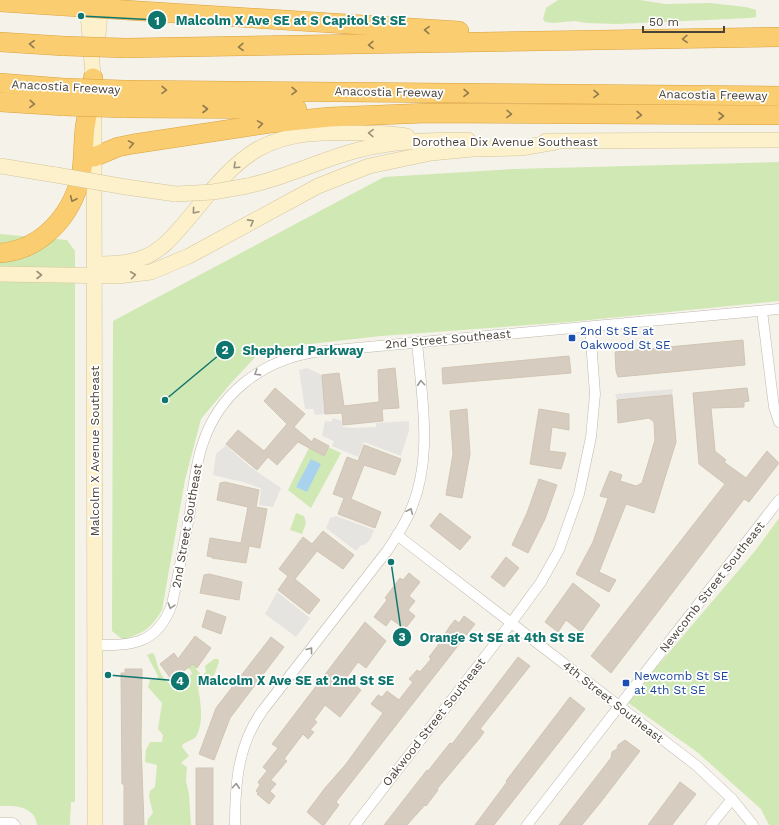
<svg xmlns="http://www.w3.org/2000/svg" width="779" height="825" viewBox="0 0 779 825" font-family="'Work Sans',sans-serif">
	<style>
		.green { fill: #d0e8b4 }
		.parking { fill: #e6e4e1 }
		.water { fill: #a9d2ef }
		.building { fill: #d6cdc0; stroke: #d1c5b3 }
		.lines { fill: none; stroke-linecap: round; stroke-linejoin: round }
		.street-casing { stroke: #c0b9ad; stroke-width: 11 }
		.secondary-casing { stroke: #d3c59b; stroke-width: 16 }
		.highway-casing { stroke: #daa23f; stroke-width: 20 }
		.street { stroke: #fff; stroke-width: 10 }
		.secondary { stroke: #fdf1cc; stroke-width: 15 }
		.highway { stroke: #facd70; stroke-width: 19 }
		.secondary-bridge-casing { stroke: #d3c59b; stroke-width: 16; stroke-linecap: butt }
		.highway-bridge-casing { stroke: #daa23f; stroke-width: 20; stroke-linecap: butt }
		.secondary-bridge { stroke: #fdf1cc; stroke-width: 15 }
		.highway-bridge { stroke: #facd70; stroke-width: 19 }
		.oneway { stroke: #907a4e }
		.oneway2 { stroke: #9a917b }
		.oneway3 { stroke: #9b9792 }
		.transit-dot { fill: #1a4fb4; stroke: #fff; stroke-width: 1.5 }
		.labels { text-anchor: middle; stroke-width: 3.5; stroke-linejoin: round; paint-order: stroke }
		.street-label { font-size: 12px; fill: #494238; stroke: #fff }
		.transit-label { font-size: 12px; fill: #164399; stroke: #fff; text-anchor: start }
		.leader { fill: none; stroke: #0f766e; stroke-width: 1.5 }
		.callout-dot { fill: #0f766e; stroke: #fff; stroke-width: 1.5 }
		.mark-label { font-size: 12px; text-anchor: middle; font-weight: bold; fill: #fff }
		.callout-label { font-size: 13px; text-anchor: middle; font-weight: bold; fill: #0f766e; stroke: #fff; stroke-width: 3.5; stroke-linejoin: round; paint-order: stroke }
	</style>
	<rect width="100%" height="100%" fill="#f5f2ea"/>
	<!-- green -->
	<g class="green">
		<polygon points="558,0 640,0 665,4 710,3 746,7 756,10 756,17 750,18 617,24 587,23 574,21 554,23 545,22 543,19 546,8"/>
		<path d="M779,162V301L569,322L381,336L266,349L260,352L232,382L201,419L185,480L162,610C150,630 144,632 123,640L112,631L113,321L384,177L513,169Z"/>
		<path d="M0,234L67,240L75,251V802H71L70,825H37C35,807 16,805 0,806Z"/>
		<polygon points="328,447 341,453 311,508 288,490 309,448 323,456"/>
		<polygon points="296,513 304,516 306,523 302,534 290,530"/>
		<polygon points="779,518 779,825 769,825 761,809 697,752 627,702 755,551"/>
		<path d="M152,653L154,654C159,668 158,674 171,685L179,683L192,674L191,671L180,659L197,662L196,669L202,676L206,672L205,666L214,659H218L219,662L213,678L198,688C201,702 204,726 195,738L183,744L182,747L189,756L181,763L187,767L186,781L189,794L191,825H147L148,819L153,813L149,797L150,791L155,787L157,765L145,762L146,750L150,742H162L163,735L158,729L162,703L148,687L150,680H157L158,676L147,655Z"/>
	</g>
	<!-- parking -->
	<g class="parking">
		<polygon points="307,368 322,375 325,414 315,415 313,409 305,409 299,370"/>
		<polygon points="673,389 672,395 617,400 615,394"/>
		<polygon points="333,418 342,421 343,427 353,428 376,427 376,423 409,421 409,431 401,456 364,442 358,457 332,446 334,441 322,436 325,421 331,422"/>
		<polygon points="226,445 249,466 281,488 273,507 259,505 261,489 260,488 243,482 213,475 216,454"/>
		<polygon points="336,516 374,530 370,540 364,545 361,545 356,551 326,528 330,518"/>
		<polygon points="277,592 310,618 296,637 265,614"/>
	</g>
	<!-- water -->
	<polygon class="water" points="311,459 321,464 307,492 296,487"/>
	<!-- building -->
	<g class="building">
		<polygon points="743,340 745,365 618,377 616,371 615,352"/>
		<polygon points="569,356 571,373 443,384 442,368"/>
		<polygon points="395,368 399,408 382,409 383,421 343,425 342,413 325,414 322,375 339,373 344,406 379,402 378,370"/>
		<polygon points="275,388 305,414 294,427 312,442 314,438 329,446 324,456 298,442 277,465 268,457 257,470 226,444 238,430 264,451 287,424 264,401"/>
		<polygon points="747,388 749,401 744,402 744,407 711,408 715,451 726,460 724,462 746,478 767,451 779,463 749,502 744,499 611,673 591,656 725,484 699,464 693,393"/>
		<polygon points="672,395 676,442 654,513 626,504 599,572 616,580 609,592 576,574 593,542 608,498 600,496 610,471 622,475 620,481 636,486 642,483 655,440 654,422 649,418 618,423 617,400"/>
		<polygon points="467,409 470,454 462,498 446,495 453,454 450,411"/>
		<polygon points="539,409 569,414 569,430 552,427 549,451 566,453 561,469 530,464"/>
		<polygon points="364,445 401,459 395,475 364,465 351,499 381,512 375,528 338,514 344,498 333,494 347,457 358,461"/>
		<polygon points="539,479 557,485 545,519 528,553 512,545 527,513"/>
		<polygon points="225,482 259,490 256,507 267,509 260,548 249,546 246,563 212,558 212,557 207,556 210,538 241,543 248,507 217,500 220,483"/>
		<polygon points="440,513 471,537 460,550 430,526"/>
		<polygon points="323,531 354,555 343,569 317,551 295,579 320,600 309,614 278,590 288,576 279,569 303,537 312,544"/>
		<polygon points="506,557 519,568 504,587 491,577"/>
		<polygon points="409,573 420,582 409,596 415,601 408,610 415,616 405,629 391,619 386,626 374,617 387,600 385,598 400,578 403,580"/>
		<polygon points="209,574 242,582 239,600 200,593 204,575"/>
		<polygon points="573,583 600,605 581,632 566,620 558,632 545,622"/>
		<polygon points="207,610 226,617 221,634 202,627"/>
		<polygon points="464,616 475,624 336,802 339,805 324,825 322,825 307,812 325,788 346,764 383,713 371,704 378,695 382,697 387,691 399,700 413,682 409,679 417,670 420,672 431,659 429,657 446,635 445,634 450,626 455,620 459,623"/>
		<polygon points="365,622 386,641 366,668 358,662 346,678 361,690 340,717 325,705 314,720 317,722 310,730 314,732 308,739 303,734 284,759 287,761 271,780 276,784 270,791 275,796 269,804 257,794 258,793 256,791 260,785 258,782 267,771 263,767 278,748 272,744"/>
		<polygon points="195,636 211,648 197,668 193,664 172,680 160,664 174,653 178,659"/>
		<polygon points="271,637 284,647 230,718 214,760 199,754 216,708"/>
		<polygon points="518,657 530,666 480,729 484,732 479,739 437,789 438,790 426,806 425,805 407,825 384,825 427,770 428,771 450,743 452,744"/>
		<polygon points="125,669 142,669 141,744 144,825 124,825 124,784 122,784 121,673 125,673"/>
		<polygon points="570,697 585,709 494,825 475,825 507,782 506,781"/>
		<polygon points="625,740 640,751 600,803 582,825 559,825 611,758 612,752 617,749 618,745"/>
		<rect x="196" y="768" width="17" height="57"/>
		<polygon points="680,782 696,794 672,825 648,825"/>
	</g>
	<g class="lines">
		<defs>
			<g id="street">
				<polyline points="762,311 774,407 779,422"/>
				<polyline points="397,535 697,766 732,799 753,825"/>
				<path d="M95,645C132,646 158,644 172,604C179,573 184,542 190,512C193,490 195,467 202,446C218,394 261,361 314,352L779,309"/>
				<polyline points="0,823 13,823 15,825"/>
				<path d="M235,825C235,783 238,744 263,710L387,551C395,539 403,527 409,514C434,460 422,400 417,342"/>
				<polyline points="355,825 511,623 541,582 559,550 579,494 591,437 595,394 590,327"/>
				<polyline points="527,825 779,500"/>
				<polyline points="711,825 732,799"/>
			</g>
			<g id="secondary">
				<polyline points="87,0 94,88"/>
				<polyline points="97,47 101,0"/>
				<polyline points="94,112 95,825"/>
				<polyline points="546,141 779,140"/>
				<polyline points="0,166 56,175"/>
				<path d="M247,186C285,178 320,160 358,150C394,141 431,140 468,140"/>
				<polyline points="126,187 176,194"/>
				<path d="M94,264C111,264 127,264 142,258C162,251 174,235 188,219C209,194 229,166 258,149C290,131 327,132 362,133C377,134 392,133 407,136"/>
				<polyline points="0,274 118,276 151,272 189,256 318,186 369,166 431,153 473,149 521,148 556,142"/>
			</g>
			<g id="highway">
				<polyline points="0,2 63,6"/>
				<polyline points="125,10 459,31"/>
				<polyline points="0,42 64,46"/>
				<polyline points="125,48 779,37"/>
				<polyline points="0,83 64,88"/>
				<polyline points="125,90 779,96"/>
				<polyline points="0,102 64,106"/>
				<polyline points="124,108 297,109"/>
				<polyline points="94,157 118,147 133,144 271,123 329,117 428,113 779,115"/>
				<path d="M0,253C42,250 72,215 81,176C84,160 83,143 85,127C88,110 91,94 93,78"/>
			</g>
		</defs>
		<!-- street casing -->
		<use href="#street" class="street-casing"/>
		<!-- secondary casing -->
		<use href="#secondary" class="secondary-casing"/>
		<!-- highway casing -->
		<use href="#highway" class="highway-casing"/>
		<!-- street -->
		<use href="#street" class="street"/>
		<!-- secondary -->
		<use href="#secondary" class="secondary"/>
		<!-- highway -->
		<use href="#highway" class="highway"/>
		<defs>
			<g id="secondary-bridge">
				<polyline points="56,175 126,187"/>
				<polyline points="176,194 213,192 247,186"/>
			</g>
			<g id="highway-bridge">
				<polyline points="63,6 125,10"/>
				<polyline points="64,46 125,48"/>
				<polyline points="64,88 125,90"/>
				<polyline points="64,106 124,108"/>
			</g>
		</defs>
		<!-- secondary-bridge casing -->
		<use href="#secondary-bridge" class="secondary-bridge-casing"/>
		<!-- highway-bridge casing -->
		<use href="#highway-bridge" class="highway-bridge-casing"/>
		<!-- secondary-bridge -->
		<use href="#secondary-bridge" class="secondary-bridge"/>
		<!-- highway-bridge -->
		<use href="#highway-bridge" class="highway-bridge"/>
	</g>
	<!-- one-way arrows -->
	<defs><path id="oneway-chevron" d="M-2-3.5L2.5 0L-2 3.5" fill="none" stroke-width="1.6" stroke-linecap="round" stroke-linejoin="round"/></defs>
	<g class="oneway">
		<use href="#oneway-chevron" transform="translate(427 30) rotate(-177)"/>
		<use href="#oneway-chevron" transform="translate(685 39) rotate(179)"/>
		<use href="#oneway-chevron" transform="translate(32 44) rotate(-176)"/>
		<use href="#oneway-chevron" transform="translate(371 45) rotate(179)"/>
		<use href="#oneway-chevron" transform="translate(241 47) rotate(179)"/>
		<use href="#oneway-chevron" transform="translate(164 90) rotate(1)"/>
		<use href="#oneway-chevron" transform="translate(294 91) rotate(1)"/>
		<use href="#oneway-chevron" transform="translate(466 93) rotate(1)"/>
		<use href="#oneway-chevron" transform="translate(596 94) rotate(1)"/>
		<use href="#oneway-chevron" transform="translate(32 104) rotate(4)"/>
		<use href="#oneway-chevron" transform="translate(205 109)"/>
		<use href="#oneway-chevron" transform="translate(509 114) rotate(1)"/>
		<use href="#oneway-chevron" transform="translate(639 115) rotate(1)"/>
		<use href="#oneway-chevron" transform="translate(721 116)"/>
		<use href="#oneway-chevron" transform="translate(260 124) rotate(-9)"/>
		<use href="#oneway-chevron" transform="translate(131 144) rotate(-10)"/>
		<use href="#oneway-chevron" transform="translate(73 199) rotate(115)"/>
	</g>
	<g class="oneway2">
		<use href="#oneway-chevron" transform="translate(371 133) rotate(-178)"/>
		<use href="#oneway-chevron" transform="translate(236 166) rotate(137)"/>
		<use href="#oneway-chevron" transform="translate(195 211) rotate(130)"/>
		<use href="#oneway-chevron" transform="translate(251 222) rotate(-29)"/>
		<use href="#oneway-chevron" transform="translate(39 275)"/>
		<use href="#oneway-chevron" transform="translate(133 275) rotate(-7)"/>
	</g>
	<g class="oneway3">
		<use href="#oneway-chevron" transform="translate(257 373) rotate(148)"/>
		<use href="#oneway-chevron" transform="translate(421 383) rotate(-95)"/>
		<use href="#oneway-chevron" transform="translate(410 511) rotate(-66)"/>
		<use href="#oneway-chevron" transform="translate(171 606) rotate(107)"/>
		<use href="#oneway-chevron" transform="translate(310 650) rotate(-52)"/>
		<use href="#oneway-chevron" transform="translate(236 786) rotate(-86)"/>
	</g>
	<!-- markers -->
	<g class="transit-dot">
		<rect x="568" y="334" width="8" height="8" rx="2"/>
		<rect x="622" y="679" width="8" height="8" rx="2"/>
	</g>
	<g class="labels">
		<!-- street labels -->
		<g class="street-label">
			<text transform="translate(66 87) rotate(3)" y="4">Anacostia Freeway</text>
			<text transform="translate(389 92) rotate(1)" y="4">Anacostia Freeway</text>
			<text transform="translate(713 95) rotate(1)" y="4">Anacostia Freeway</text>
			<text x="505" y="146">Dorothea Dix Avenue Southeast</text>
			<text transform="translate(448 339) rotate(-5)" y="4">2nd Street Southeast</text>
			<text transform="translate(95 451) rotate(-90)" y="4">Malcolm X Avenue Southeast</text>
			<text transform="translate(187 526) rotate(-80)" y="4">2nd Street Southeast</text>
			<text transform="translate(712 587) rotate(-52)" y="4">Newcomb Street Southeast</text>
			<text transform="translate(613 702) rotate(38)" y="4">4th Street Southeast</text>
			<text transform="translate(434 722) rotate(-52)" y="4">Oakwood Street Southeast</text>
		</g>
		<!-- transit labels -->
		<g class="transit-label">
			<text x="580" y="335">2nd St SE at<tspan x="580" dy="14">Oakwood St SE</tspan></text>
			<text x="634" y="680">Newcomb St SE<tspan x="634" dy="14">at 4th St SE</tspan></text>
		</g>
	</g>
	<!-- callouts -->
	<path class="leader" d="M81 16L157 20M165 400L225 350M391 562L402 637M108 675L180 681"/>
	<g class="callout-dot">
		<circle cx="81" cy="16" r="4"/>
		<circle cx="165" cy="400" r="4"/>
		<circle cx="391" cy="562" r="4"/>
		<circle cx="108" cy="675" r="4"/>
		<circle cx="157" cy="20" r="10"/>
		<circle cx="225" cy="350" r="10"/>
		<circle cx="402" cy="637" r="10"/>
		<circle cx="180" cy="681" r="10"/>
	</g>
	<g class="mark-label">
		<text x="157" y="25">1</text>
		<text x="225" y="354">2</text>
		<text x="402" y="641">3</text>
		<text x="180" y="685">4</text>
	</g>
	<g class="callout-label">
		<text x="291" y="25">Malcolm X Ave SE at S Capitol St SE</text>
		<text x="303" y="355">Shepherd Parkway</text>
		<text x="502" y="642">Orange St SE at 4th St SE</text>
		<text x="296" y="685">Malcolm X Ave SE at 2nd St SE</text>
	</g>
	<!-- scale -->
	<path d="M643 26v6h81v-6" fill="none" stroke="#494238" stroke-width="2"/>
	<text x="649" y="26" font-size="12" fill="#494238" stroke="#ffffff" stroke-width="3" paint-order="stroke">50 m</text>
</svg>
